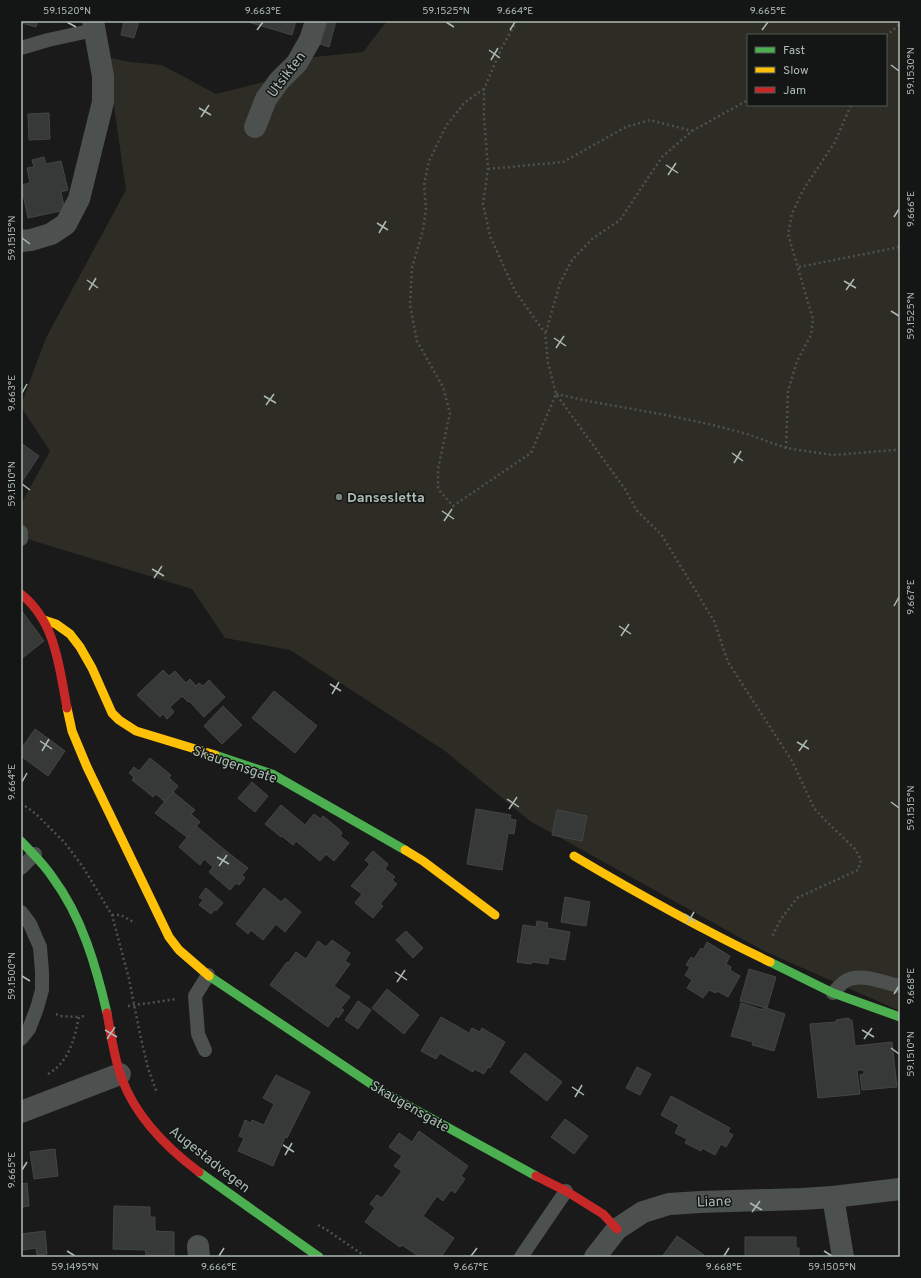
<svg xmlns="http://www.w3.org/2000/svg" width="921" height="1278" viewBox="0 0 921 1278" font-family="Overpass,sans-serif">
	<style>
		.green { fill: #2d2c25; fill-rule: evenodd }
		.building { fill: #373938; stroke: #424644 }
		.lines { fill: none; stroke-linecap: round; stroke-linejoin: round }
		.path { stroke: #4e524f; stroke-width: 2.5; stroke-dasharray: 2 3; stroke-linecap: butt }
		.lane { stroke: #4c504e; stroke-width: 14 }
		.street { stroke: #4c504e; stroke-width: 22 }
		.fast { stroke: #4caf50; stroke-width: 9 }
		.slow { stroke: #ffc107; stroke-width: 9 }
		.jam { stroke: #c62828; stroke-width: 9 }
		.ticks { fill: none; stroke: #acbbb2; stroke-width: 1.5 }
		.poi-dot { fill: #79837d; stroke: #141616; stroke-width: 1.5 }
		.labels { text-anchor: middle; stroke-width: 3; stroke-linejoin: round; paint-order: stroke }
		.street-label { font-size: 14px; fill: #acbbb2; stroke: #141616 }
		.poi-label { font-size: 14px; font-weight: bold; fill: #acbbb2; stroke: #141616; text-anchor: start }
		.neatline { fill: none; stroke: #acbbb2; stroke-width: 1.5 }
		.ticks-label { font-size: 10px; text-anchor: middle; fill: #acbbb2 }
	</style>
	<rect width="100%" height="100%" fill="#1a1a1a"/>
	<!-- green -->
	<path class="green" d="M387,21H900V1011L764,951L530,821L445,751L290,650L225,638L192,589L21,537V504L50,451L21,407V405L46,338L126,190L107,57L130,62L162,65L216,94L272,80L285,60L363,52ZM748,35H886V105H748Z"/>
	<!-- building -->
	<g class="building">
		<polygon points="23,21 38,21 36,27 22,23"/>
		<polygon points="124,21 139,21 134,38 121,35"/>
		<polygon points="245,21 296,21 292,35"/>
		<polygon points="321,21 336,21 329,47 314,42"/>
		<polygon points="49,113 50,139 29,140 28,114"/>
		<polygon points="44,157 46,164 61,161 68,190 61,192 65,210 28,218 21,185 30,183 27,168 34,167 32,160"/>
		<polygon points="21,443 39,456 21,483"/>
		<polygon points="21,610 44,641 21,659"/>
		<polygon points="163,670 169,676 175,671 186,683 190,679 196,686 199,683 203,686 209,680 225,697 204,717 189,701 188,702 182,696 170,707 174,712 167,719 163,714 160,717 137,695"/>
		<polygon points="274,691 317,726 295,753 252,718"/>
		<polygon points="223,706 242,725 222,744 204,726"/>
		<polygon points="35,729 65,751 48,776 21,756 21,749"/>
		<polygon points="150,758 171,775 169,778 178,786 165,802 156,794 153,797 132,780 134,777 129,773 134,767 139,771"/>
		<polygon points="252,782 268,796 255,812 238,798"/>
		<polygon points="173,792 195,810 191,814 200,822 187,837 155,813"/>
		<polygon points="281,805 305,825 314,814 321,819 323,816 340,830 342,833 340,836 349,843 334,861 326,854 320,861 296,841 293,845 282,836 281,837 265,824"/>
		<polygon points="476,809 511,815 510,819 516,820 514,834 508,833 502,870 467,864"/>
		<polygon points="557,810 587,816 582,841 552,835"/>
		<polygon points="196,826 226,851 213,867 204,859 200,865 179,847"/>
		<polygon points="226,851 248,868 242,875 245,878 239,885 236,883 230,890 209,872"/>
		<polygon points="373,851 388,864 385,869 395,877 392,880 397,884 380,904 383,906 373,918 355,903 362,894 351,886 370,864 365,860"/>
		<polygon points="206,888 223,903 216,911 215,909 211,914 199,905 203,900 199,897"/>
		<polygon points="264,888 281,902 285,898 301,912 285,932 276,924 263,940 251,930 248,934 236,924"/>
		<polygon points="565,897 590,902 586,926 561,922"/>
		<polygon points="537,921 548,923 547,928 570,932 565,960 549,957 548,964 532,962 531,964 517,962 523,925 536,927"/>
		<polygon points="406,931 423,948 413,958 396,940"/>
		<polygon points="332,940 350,953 345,961 350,964 334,986 350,997 341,1008 344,1010 338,1018 336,1016 328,1027 270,985 287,962 288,963 296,952 306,959 318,941 326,947"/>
		<polygon points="707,942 730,956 726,964 731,967 730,970 740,976 728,997 717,991 716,993 709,990 703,998 687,988 692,980 685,975 690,967 686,965 691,957 694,959 701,948 703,950"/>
		<polygon points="749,969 776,977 767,1008 740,1001"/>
		<polygon points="387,989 419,1015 404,1034 372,1008"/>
		<polygon points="358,1001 371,1010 358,1029 345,1020"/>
		<polygon points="741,1003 763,1010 763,1007 785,1014 774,1051 752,1045 753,1042 731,1036"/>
		<polygon points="441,1017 469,1033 472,1028 480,1032 482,1028 505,1042 490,1068 488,1067 484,1074 474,1069 473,1072 440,1053 436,1059 421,1051"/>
		<polygon points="849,1018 849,1020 852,1020 855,1046 892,1042 897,1087 862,1090 860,1075 864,1074 864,1070 857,1070 860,1094 818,1098 810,1024 836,1022 836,1020"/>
		<polygon points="525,1053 562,1082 547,1101 510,1072"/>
		<polygon points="637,1067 651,1074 640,1095 626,1088"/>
		<polygon points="276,1075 310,1092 287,1138 285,1137 273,1166 238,1151 244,1138 239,1136 245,1120 251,1123 252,1120 264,1125 274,1104 263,1098"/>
		<polygon points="671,1096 730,1128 728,1132 733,1135 726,1147 721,1144 715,1155 702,1148 701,1151 685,1143 687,1139 675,1133 679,1125 661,1115"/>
		<polygon points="565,1119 588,1136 574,1154 551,1137"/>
		<polygon points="419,1131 468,1166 461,1176 465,1179 455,1193 451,1190 443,1201 437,1196 423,1216 454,1238 441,1257 420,1257 402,1245 400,1247 365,1222 375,1208 370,1204 377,1195 382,1198 402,1171 394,1166 402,1156 389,1147 399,1133 412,1142"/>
		<polygon points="55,1149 58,1176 34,1179 30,1152"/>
		<polygon points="27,1183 29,1206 22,1207 21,1209 21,1184"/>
		<polygon points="114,1206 150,1207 150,1217 155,1217 155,1231 174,1232 174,1256 146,1255 145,1250 113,1249"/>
		<polygon points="45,1231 47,1254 37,1255 36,1248 22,1250 21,1234"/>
		<polygon points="677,1236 704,1255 702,1257 662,1257"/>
		<polygon points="745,1237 796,1237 796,1248 799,1248 799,1257 745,1257"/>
	</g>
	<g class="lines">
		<!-- path -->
		<g class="path">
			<polyline points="517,21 502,47 484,89 484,116 488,169 483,204 490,236 515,291 545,333 548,363 556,394 625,489 637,511 661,534 714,621 728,662 792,761 814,808 826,821 855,849 861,860 858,870 797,898 781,919 772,937"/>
			<polyline points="886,36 900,24"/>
			<polyline points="484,89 465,102 446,126 429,161 424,185 426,209 423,230 412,268 410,305 417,341 443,387 450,413 438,469 438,489 453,506 531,453 556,394"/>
			<polyline points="488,169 563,162 626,127 650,120 692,131"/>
			<polyline points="799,267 900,247"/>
			<polyline points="546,332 560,283 572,260 592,239 620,220 662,157 692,131 748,100"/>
			<polyline points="556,394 593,402 666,415 713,425 747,434 786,448 833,455 895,450 900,451"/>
			<polyline points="786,448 788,391 797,361 811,335 813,319 788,234 792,214 803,190 835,142 851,105"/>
			<polyline points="21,803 36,814 65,843 83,867 112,915 129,979 140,1034 148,1068 157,1093"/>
			<polyline points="112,915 121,915 135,923"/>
			<polyline points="128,1006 177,999"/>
			<polyline points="56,1014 60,1016 79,1017"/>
			<path d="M48,1074C69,1062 74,1040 79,1017L84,1016"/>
			<polyline points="318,1225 327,1230 366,1257"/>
		</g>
		<!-- lane -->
		<g class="lane">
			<polyline points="21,48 48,40 94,30"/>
			<polyline points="21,532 21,539"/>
			<polyline points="21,868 35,854"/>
			<polyline points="21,912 30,924 40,947 42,972 42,990 37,1008 29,1029 21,1039"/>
			<path d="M833,993C836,990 840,985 844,982C859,971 884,983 900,986"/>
			<polyline points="205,1050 198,1034 195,996 208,975"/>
			<polyline points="521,1257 566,1191"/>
		</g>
		<!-- street -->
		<g class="street">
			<polyline points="255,127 266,99 279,81 297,63 310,40 316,21"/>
			<polyline points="21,241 31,240 51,234 66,224 79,199 103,102 103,76 93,21"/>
			<polyline points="21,1112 120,1074"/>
			<polyline points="833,1197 843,1257"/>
			<polyline points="198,1246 199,1257"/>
			<polyline points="595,1257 617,1229 643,1212 669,1204 700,1202 802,1199 833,1197 900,1189"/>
		</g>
		<!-- fast -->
		<g class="fast">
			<polyline points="215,755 272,774 405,850"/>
			<path d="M21,841C32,853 44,864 53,878C82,917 96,966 107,1013"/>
			<polyline points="770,962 833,993 900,1017"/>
			<polyline points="209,976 383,1092 536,1176"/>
			<polyline points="199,1172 319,1257"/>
		</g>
		<!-- slow -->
		<g class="slow">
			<polyline points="44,620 56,624 70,634 80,647 92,668 112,713 119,720 136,731 215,755"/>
			<polyline points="67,708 72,731 87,767 169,937 179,950 209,976"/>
			<polyline points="405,850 423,861 495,915"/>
			<path d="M574,856C638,894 703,930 770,962"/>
		</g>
		<!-- jam -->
		<g class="jam">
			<path d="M21,594C56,622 59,667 67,708"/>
			<path d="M107,1013C111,1035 114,1058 122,1079C136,1117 167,1148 199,1172"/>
			<polyline points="536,1176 566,1191 603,1214 617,1229"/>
		</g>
	</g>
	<!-- ticks -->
	<path class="ticks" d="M67,22L76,27M446,22L454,27M257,30L263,22M510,30L515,22M762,30L768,22M489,50L500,58M491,60L498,48M891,65L899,71M199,108L211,115M201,117L209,105M666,165L678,173M668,175L676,163M894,217L899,209M377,223L388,230M379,233L386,221M22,238L30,244M87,280L98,288M844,281L856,288M89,290L96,278M846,290L854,279M891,311L899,316M554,338L566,346M556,348L564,336M22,393L27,384M264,396L276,403M266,405L274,394M732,453L743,461M734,463L741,451M22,484L30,490M442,511L454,519M444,521L452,509M152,569L164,576M154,578L162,566M894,606L899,597M619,626L631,634M621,636L629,624M330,684L341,691M332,694L339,682M40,741L52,749M797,742L809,749M42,751L49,739M799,751L807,740M22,782L27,773M507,799L519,807M891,802L899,808M509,809L517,797M217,857L229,864M219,866L227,855M685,914L696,922M687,924L694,912M395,972L407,980M22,976L30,981M397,982L405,970M894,994L899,986M105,1030L117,1037M862,1030L874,1037M107,1039L115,1027M864,1039L872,1028M891,1048L899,1054M572,1087L584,1095M575,1097L582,1085M283,1145L294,1152M285,1155L292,1143M22,1170L27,1162M750,1203L762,1210M752,1212L760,1201M67,1251L75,1256M824,1251L832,1256M219,1256L224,1248M471,1256L477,1248M724,1256L729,1248"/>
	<!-- markers -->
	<circle class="poi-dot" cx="339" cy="497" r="4"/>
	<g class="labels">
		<!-- street labels -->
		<g class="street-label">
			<text transform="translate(286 74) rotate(-53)" y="5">Utsikten</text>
			<text transform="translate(235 764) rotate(19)" y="5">Skaugensgate</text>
			<text transform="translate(410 1106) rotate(30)" y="5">Skaugensgate</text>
			<text transform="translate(210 1159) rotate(38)" y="5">Augestadvegen</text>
			<text transform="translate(714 1201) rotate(-2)" y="5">Liane</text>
		</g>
		<!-- poi labels -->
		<g class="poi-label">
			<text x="347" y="502">Dansesletta</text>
		</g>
	</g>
	<!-- border -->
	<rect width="921" height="1278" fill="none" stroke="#141616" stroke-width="44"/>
	<!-- legend -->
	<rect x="747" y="34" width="140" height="72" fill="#141616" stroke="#515854"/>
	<rect x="755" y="47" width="20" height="6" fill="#4caf50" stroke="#515854"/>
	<text x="783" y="54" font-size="12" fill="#acbbb2">Fast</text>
	<rect x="755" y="67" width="20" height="6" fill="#ffc107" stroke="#515854"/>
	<text x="783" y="74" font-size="12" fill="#acbbb2">Slow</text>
	<rect x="755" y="87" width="20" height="6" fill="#c62828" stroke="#515854"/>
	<text x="783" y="94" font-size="12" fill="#acbbb2">Jam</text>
	<rect x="22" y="22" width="877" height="1234" class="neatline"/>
	<g class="ticks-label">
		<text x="67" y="14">59.1520°N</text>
		<text x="263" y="14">9.663°E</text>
		<text x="446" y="14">59.1525°N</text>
		<text x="515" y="14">9.664°E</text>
		<text x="768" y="14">9.665°E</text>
		<text transform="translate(910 71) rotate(-90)" y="4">59.1530°N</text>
		<text transform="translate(910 209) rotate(-90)" y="4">9.666°E</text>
		<text transform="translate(11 238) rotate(-90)" y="4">59.1515°N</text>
		<text transform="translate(910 316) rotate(-90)" y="4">59.1525°N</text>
		<text transform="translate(11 393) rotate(-90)" y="4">9.663°E</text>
		<text transform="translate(11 484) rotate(-90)" y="4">59.1510°N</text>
		<text transform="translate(910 597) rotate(-90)" y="4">9.667°E</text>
		<text transform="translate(11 782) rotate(-90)" y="4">9.664°E</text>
		<text transform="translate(910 808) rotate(-90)" y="4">59.1515°N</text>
		<text transform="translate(11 976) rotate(-90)" y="4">59.1500°N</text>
		<text transform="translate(910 986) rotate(-90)" y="4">9.668°E</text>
		<text transform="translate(910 1054) rotate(-90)" y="4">59.1510°N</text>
		<text transform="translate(11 1170) rotate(-90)" y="4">9.665°E</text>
		<text x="75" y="1270">59.1495°N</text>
		<text x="219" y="1270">9.666°E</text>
		<text x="471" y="1270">9.667°E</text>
		<text x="724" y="1270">9.668°E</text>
		<text x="832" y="1270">59.1505°N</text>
	</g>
</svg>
